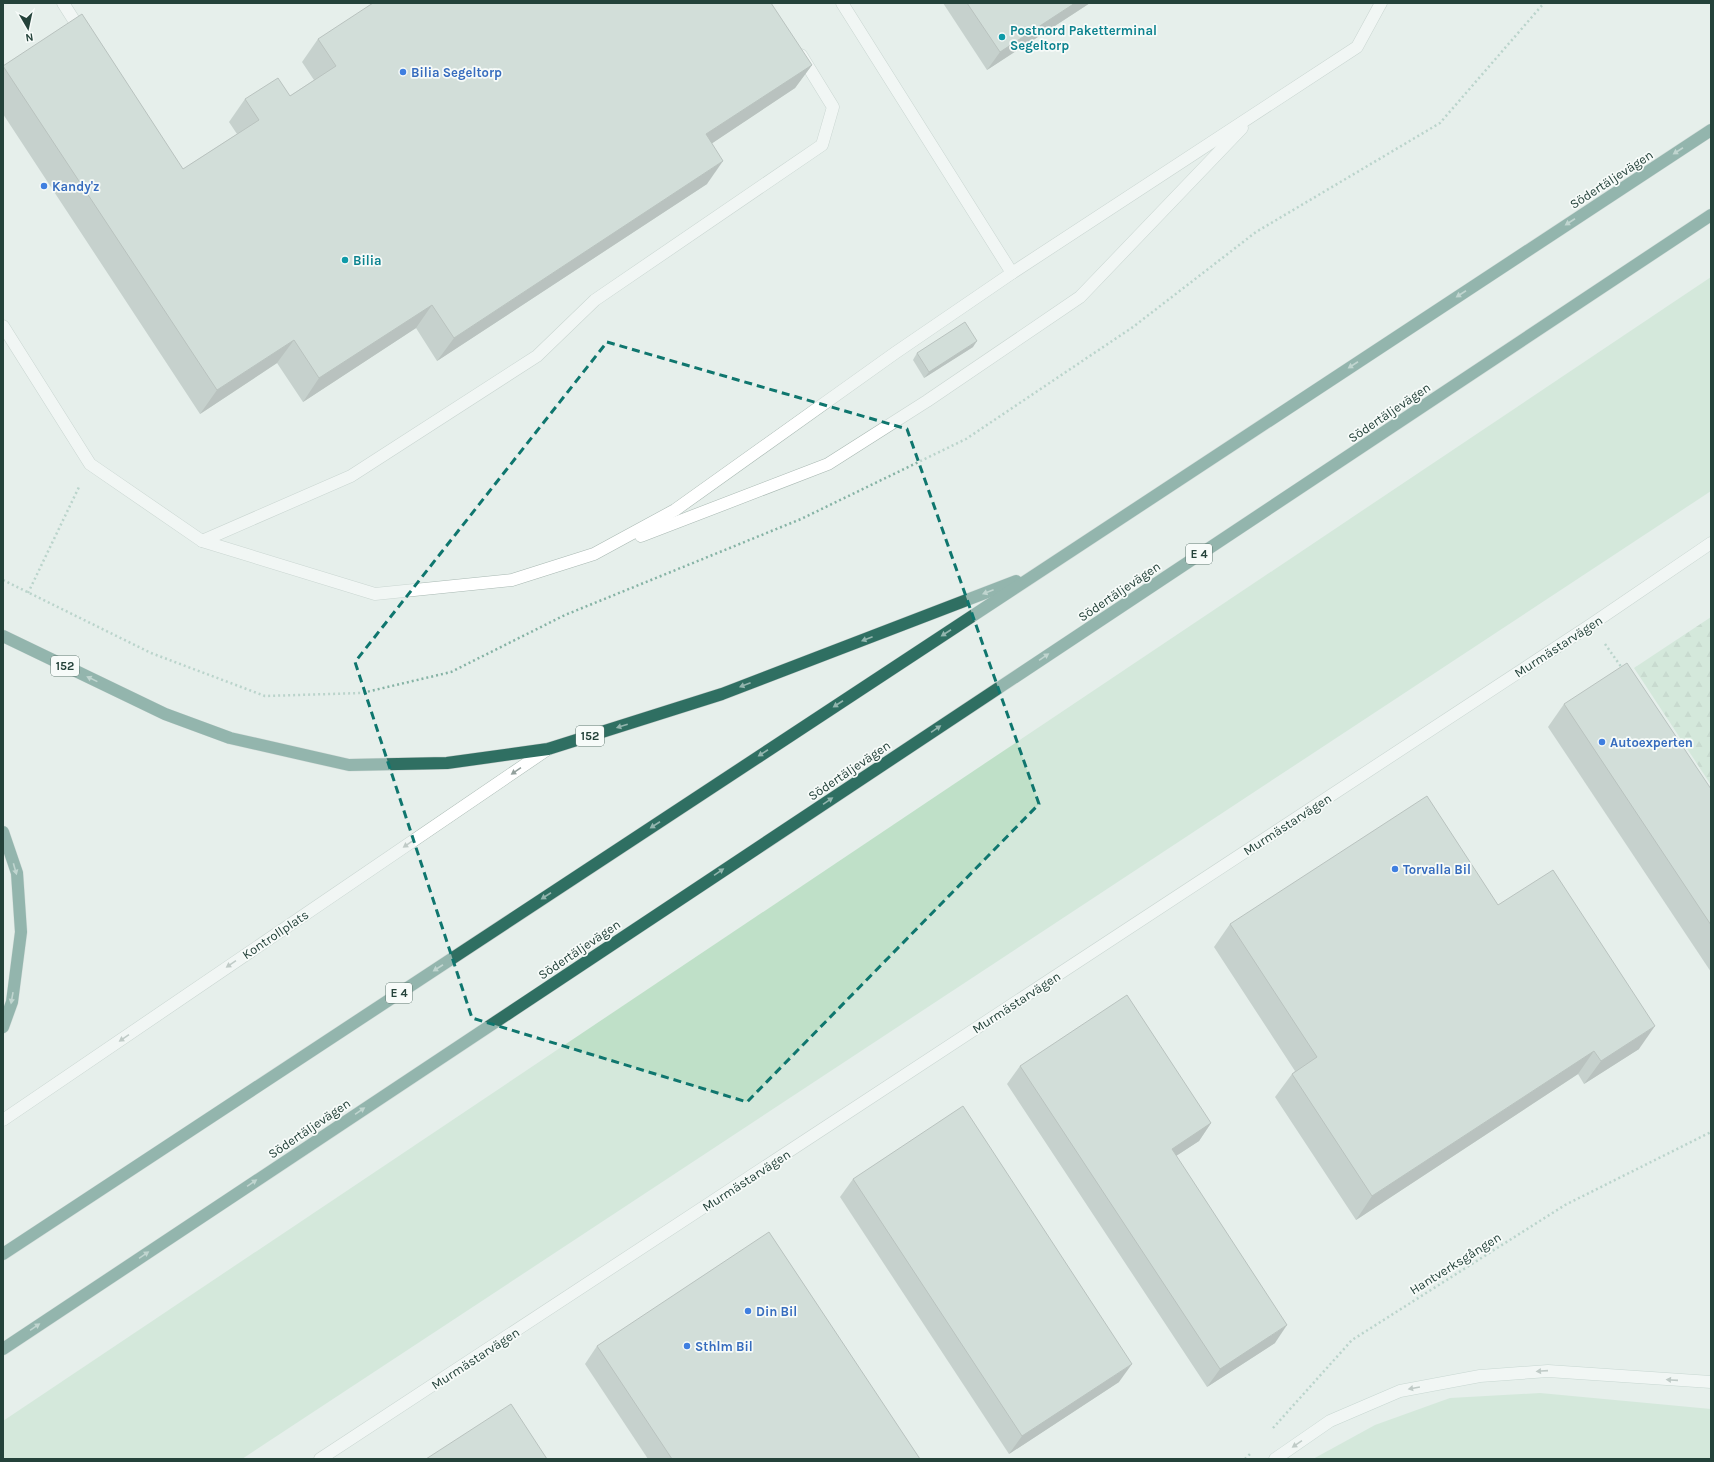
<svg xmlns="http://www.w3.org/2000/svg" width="1714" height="1462" viewBox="0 0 1714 1462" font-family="Karla,sans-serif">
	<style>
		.green { fill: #bfe0c8 }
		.forest { fill: url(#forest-firs) }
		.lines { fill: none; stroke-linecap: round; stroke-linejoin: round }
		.service-casing { stroke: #a8b8b2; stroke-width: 13 }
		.minor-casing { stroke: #a8b8b2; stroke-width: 13 }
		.secondary-casing { stroke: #a4bbb3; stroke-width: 13 }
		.motorway-casing { stroke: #c2cac8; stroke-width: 13 }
		.path { stroke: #86b3a5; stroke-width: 2.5; stroke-dasharray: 2 3; stroke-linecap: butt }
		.service { stroke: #fff; stroke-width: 12 }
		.minor { stroke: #fff; stroke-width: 12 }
		.secondary { stroke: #fff; stroke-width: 12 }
		.motorway { stroke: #2f6f62; stroke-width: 12 }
		.wall { fill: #a1aea9 }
		.shaded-wall { fill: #838d89 }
		.building { fill: #bbcac4; stroke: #838d89 }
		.oneway { fill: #93b5ae }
		.oneway2 { fill: #92a09c }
		.marked { fill: none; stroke: #0f766e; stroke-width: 3; stroke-dasharray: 8 5; stroke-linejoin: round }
		.culture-dot { fill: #0f9aa8; stroke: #f7fbf9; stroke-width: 1.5 }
		.shop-dot { fill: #3f7fe0; stroke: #f7fbf9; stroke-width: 1.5 }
		.labels { text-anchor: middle; stroke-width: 3.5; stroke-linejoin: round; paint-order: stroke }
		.shield { fill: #f7fbf9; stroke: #637a73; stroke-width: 1 }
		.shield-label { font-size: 12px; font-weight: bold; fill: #24423a }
		.culture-label { font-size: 13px; font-weight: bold; fill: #0d838f; stroke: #f7fbf9; text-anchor: start }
		.shop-label { font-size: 13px; font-weight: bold; fill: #366cbe; stroke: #f7fbf9; text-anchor: start }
		.street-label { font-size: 13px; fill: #24423a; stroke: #f7fbf9 }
	</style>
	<defs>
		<pattern id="forest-firs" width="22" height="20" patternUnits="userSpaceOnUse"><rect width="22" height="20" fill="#bfe0c8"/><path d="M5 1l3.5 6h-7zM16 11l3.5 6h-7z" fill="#a4c1ad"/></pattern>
	</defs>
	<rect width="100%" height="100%" fill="#e6efeb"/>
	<!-- green -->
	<g class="green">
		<polygon points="1711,277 1711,491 242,1459 3,1459 3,1421"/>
		<polygon points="1540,1393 1711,1409 1711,1459 1313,1459 1375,1425 1450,1398"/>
	</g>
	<!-- forest -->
	<polygon class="forest" points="1711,617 1711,785 1634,668"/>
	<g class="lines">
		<defs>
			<g id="service">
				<polyline points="63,3 82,33"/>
				<polyline points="842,3 1012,273"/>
				<polyline points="3,326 90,464 202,541 375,594 512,580 594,554 675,510 895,353 1012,273 1357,47 1381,3"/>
				<polyline points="641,536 828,464 927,401 1080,297 1242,128"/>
				<polyline points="202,541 351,476 537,356 595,300 822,145 833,107 801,55"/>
				<polyline points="3,1120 548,749"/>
			</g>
			<polyline id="minor" points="320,1459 1592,624 1711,543"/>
			<polyline id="secondary" points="1275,1459 1330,1421 1400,1391 1480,1376 1548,1371 1711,1382"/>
			<g id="motorway">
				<polyline points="3,636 165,714 230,738 349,765 447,763 548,749 722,694 1016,581"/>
				<polyline points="3,832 17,873 21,932 12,1002 3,1027"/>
				<polyline points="3,1254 1711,130"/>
				<polyline points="3,1349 1711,215"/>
			</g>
		</defs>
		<!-- service casing -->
		<use href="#service" class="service-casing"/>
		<!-- minor casing -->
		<use href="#minor" class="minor-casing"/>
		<!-- secondary casing -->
		<use href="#secondary" class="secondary-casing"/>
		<!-- motorway casing -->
		<use href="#motorway" class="motorway-casing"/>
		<!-- path -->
		<g class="path">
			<polyline points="3,580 151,653 265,696 362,693 451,672 565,615 801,519 966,439 1133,327 1256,232 1440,123 1544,3"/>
			<polyline points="28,593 79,487"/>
			<polyline points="1605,644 1622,668"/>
			<polyline points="1273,1428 1352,1340 1565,1205 1711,1132"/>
			<polyline points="1245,1459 1250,1454"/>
		</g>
		<!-- service -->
		<use href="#service" class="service"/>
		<!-- minor -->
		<use href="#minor" class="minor"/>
		<!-- secondary -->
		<use href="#secondary" class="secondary"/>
		<!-- motorway -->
		<use href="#motorway" class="motorway"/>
	</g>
	<!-- wall -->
	<g class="wall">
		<polygon points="943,3 1090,3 987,70"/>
		<polygon points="318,39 812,65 795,88 712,143 707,184 437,361 416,328 303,402 277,363 200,414 3,114 3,66 183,169 237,134 229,122 245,99 290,96 314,80 302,62"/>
		<polygon points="973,347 924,378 913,360 917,353"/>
		<polygon points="1564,704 1711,789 1711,972 1548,727"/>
		<polygon points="1498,905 1639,1049 1584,1084 1578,1074 1356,1220 1275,1097 1292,1074 1295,1071 1214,947 1230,924"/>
		<polygon points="1020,1066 1211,1123 1199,1141 1176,1156 1275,1343 1207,1387 1007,1084"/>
		<polygon points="853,1179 1119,1382 1009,1454 840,1197"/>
		<polygon points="597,1346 920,1459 648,1459 585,1364"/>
	</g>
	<!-- shaded-wall -->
	<g class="shaded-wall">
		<polygon points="1075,3 1090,3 987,70 1000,52"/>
		<polygon points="812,65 795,88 690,158 706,134"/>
		<polygon points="723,161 707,184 437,361 454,338"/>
		<polygon points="432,305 416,328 303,402 319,378"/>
		<polygon points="294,340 277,363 200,414 217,390"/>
		<polygon points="977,341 973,347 924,378 929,372"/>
		<polygon points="1655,1026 1639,1049 1584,1084 1601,1061"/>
		<polygon points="1594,1051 1578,1074 1356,1220 1372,1196"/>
		<polygon points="1211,1123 1199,1141 1159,1167 1172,1149"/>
		<polygon points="1287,1325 1275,1343 1207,1387 1220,1369"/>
		<polygon points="1132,1364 1119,1382 1009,1454 1022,1436"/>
	</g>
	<!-- building -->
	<g class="building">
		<polygon points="373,3 771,3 812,65 706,134 723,161 454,338 432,305 319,378 294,340 217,390 3,66 82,14 183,169 259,120 245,99 278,78 290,96 336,66 318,39"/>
		<polygon points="967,3 1075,3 1000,52"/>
		<polygon points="965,322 977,341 929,372 917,353"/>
		<polygon points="1627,663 1711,789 1711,925 1564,704"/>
		<polygon points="1427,796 1498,905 1553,870 1655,1026 1601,1061 1594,1051 1372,1196 1292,1074 1317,1057 1230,924"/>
		<polygon points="1127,995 1211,1123 1172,1149 1287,1325 1220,1369 1020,1066"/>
		<polygon points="963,1106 1132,1364 1022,1436 853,1179"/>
		<polygon points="769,1232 920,1459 672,1459 597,1346"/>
		<polygon points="511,1404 547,1459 426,1459"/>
	</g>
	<!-- one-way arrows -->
	<defs><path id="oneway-solid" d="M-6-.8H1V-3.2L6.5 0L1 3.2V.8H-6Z"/></defs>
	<g class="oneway">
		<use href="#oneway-solid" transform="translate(1678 151) rotate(147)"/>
		<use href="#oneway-solid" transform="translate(1570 222) rotate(147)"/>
		<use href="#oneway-solid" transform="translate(1461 294) rotate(147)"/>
		<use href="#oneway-solid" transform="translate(1353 365) rotate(147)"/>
		<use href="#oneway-solid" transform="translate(988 592) rotate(159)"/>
		<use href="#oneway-solid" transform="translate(946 633) rotate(147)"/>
		<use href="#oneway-solid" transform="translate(867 639) rotate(159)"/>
		<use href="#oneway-solid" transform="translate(1044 657) rotate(-34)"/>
		<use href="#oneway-solid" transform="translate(92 679) rotate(-154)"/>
		<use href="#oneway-solid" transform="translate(745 685) rotate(159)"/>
		<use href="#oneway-solid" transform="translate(838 704) rotate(147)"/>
		<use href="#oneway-solid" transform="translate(622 726) rotate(163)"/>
		<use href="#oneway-solid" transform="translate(936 729) rotate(-34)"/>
		<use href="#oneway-solid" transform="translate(763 753) rotate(147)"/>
		<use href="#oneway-solid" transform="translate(828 801) rotate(-34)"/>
		<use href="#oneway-solid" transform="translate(655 825) rotate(147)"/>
		<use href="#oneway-solid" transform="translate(15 869) rotate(74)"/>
		<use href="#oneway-solid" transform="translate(719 872) rotate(-34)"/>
		<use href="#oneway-solid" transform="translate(546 896) rotate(147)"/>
		<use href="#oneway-solid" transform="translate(438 968) rotate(147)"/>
		<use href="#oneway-solid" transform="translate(12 998) rotate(100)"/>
		<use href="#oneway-solid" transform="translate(360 1111) rotate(-34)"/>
		<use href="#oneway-solid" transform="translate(252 1183) rotate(-34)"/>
		<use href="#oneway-solid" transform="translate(144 1255) rotate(-34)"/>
		<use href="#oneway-solid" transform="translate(35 1327) rotate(-34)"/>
	</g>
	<g class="oneway2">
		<use href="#oneway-solid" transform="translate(516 771) rotate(146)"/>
		<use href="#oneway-solid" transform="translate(408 844) rotate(146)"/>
		<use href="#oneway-solid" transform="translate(231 964) rotate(146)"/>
		<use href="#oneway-solid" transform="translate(124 1038) rotate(146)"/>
		<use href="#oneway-solid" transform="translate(1542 1371) rotate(176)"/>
		<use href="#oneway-solid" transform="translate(1672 1380) rotate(-176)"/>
		<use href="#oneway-solid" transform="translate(1414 1388) rotate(170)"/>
		<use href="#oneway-solid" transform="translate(1297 1444) rotate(146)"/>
	</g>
	<!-- marked area -->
	<path d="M0 0H1714V1462H0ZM607,342L907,429L1039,804L747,1102L472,1018L355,662Z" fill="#e6efeb" fill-opacity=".55" fill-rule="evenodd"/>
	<path class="marked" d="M607,342L907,429L1039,804L747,1102L472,1018L355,662Z"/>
	<!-- markers -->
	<g class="culture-dot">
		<circle cx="1002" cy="37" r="4"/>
		<circle cx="345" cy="260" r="4"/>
	</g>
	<g class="shop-dot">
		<circle cx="403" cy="72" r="4"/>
		<circle cx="44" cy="186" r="4"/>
		<circle cx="1602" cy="742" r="4"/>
		<circle cx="1395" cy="869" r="4"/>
		<circle cx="748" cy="1311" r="4"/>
		<circle cx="687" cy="1346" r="4"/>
	</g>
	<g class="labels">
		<!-- shield labels -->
		<g class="shield">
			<rect x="1186" y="544" width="26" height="20" rx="3"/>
			<rect x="51" y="656" width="28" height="20" rx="3"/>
			<rect x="576" y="726" width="28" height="20" rx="3"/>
			<rect x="386" y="983" width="26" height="20" rx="3"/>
		</g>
		<g class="shield-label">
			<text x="1199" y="558">E 4</text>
			<text x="65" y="670">152</text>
			<text x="590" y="740">152</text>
			<text x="399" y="997">E 4</text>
		</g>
		<!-- culture labels -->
		<g class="culture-label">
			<text x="1010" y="35">Postnord Paketterminal<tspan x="1010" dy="15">Segeltorp</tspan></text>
			<text x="353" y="265">Bilia</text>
		</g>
		<!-- shop labels -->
		<g class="shop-label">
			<text x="411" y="77">Bilia Segeltorp</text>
			<text x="52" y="191">Kandy'z</text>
			<text x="1610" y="747">Autoexperten</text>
			<text x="1403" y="874">Torvalla Bil</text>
			<text x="756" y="1316">Din Bil</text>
			<text x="695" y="1351">Sthlm Bil</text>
		</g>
		<!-- street labels -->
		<g class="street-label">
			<text transform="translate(1611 179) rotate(-33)" y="5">Södertäljevägen</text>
			<text transform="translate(1389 412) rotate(-34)" y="5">Södertäljevägen</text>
			<text transform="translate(1119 591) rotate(-34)" y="5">Södertäljevägen</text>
			<text transform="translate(1558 646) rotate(-33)" y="5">Murmästarvägen</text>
			<text transform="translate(849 770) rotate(-34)" y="5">Södertäljevägen</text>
			<text transform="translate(1287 824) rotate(-33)" y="5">Murmästarvägen</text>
			<text transform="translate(275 934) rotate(-34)" y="5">Kontrollplats</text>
			<text transform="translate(579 949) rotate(-34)" y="5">Södertäljevägen</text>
			<text transform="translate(1016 1002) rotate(-33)" y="5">Murmästarvägen</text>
			<text transform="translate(309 1128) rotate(-34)" y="5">Södertäljevägen</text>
			<text transform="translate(746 1180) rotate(-33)" y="5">Murmästarvägen</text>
			<text transform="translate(1455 1263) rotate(-32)" y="5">Hantverksgången</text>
			<text transform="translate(475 1358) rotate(-33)" y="5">Murmästarvägen</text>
		</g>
	</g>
	<!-- border -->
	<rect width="1714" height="1462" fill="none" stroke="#24423a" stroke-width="8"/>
	<!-- north arrow -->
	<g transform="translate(28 28) rotate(171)" stroke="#f7fbf9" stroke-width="3" paint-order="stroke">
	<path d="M0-3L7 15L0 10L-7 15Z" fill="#24423a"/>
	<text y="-6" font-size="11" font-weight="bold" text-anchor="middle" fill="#24423a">N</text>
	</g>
</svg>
